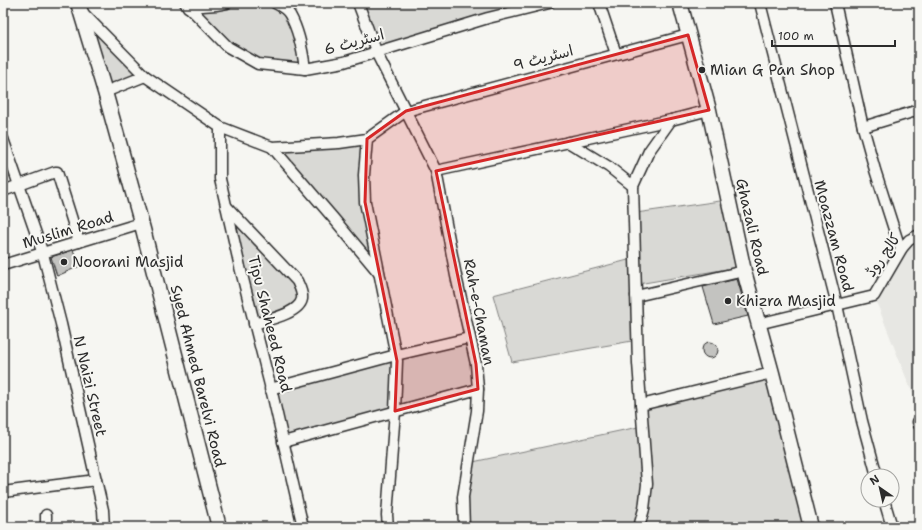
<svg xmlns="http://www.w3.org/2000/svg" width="922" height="530" viewBox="0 0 922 530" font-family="'Shantell Sans','Playpen Sans Arabic',sans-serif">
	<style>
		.built { fill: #e7e7e3 }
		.green { fill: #d9d9d5; stroke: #828280 }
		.building { fill: #c3c3c0; stroke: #2b2b2b }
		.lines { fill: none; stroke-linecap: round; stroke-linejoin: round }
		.minor-casing { stroke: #2b2b2b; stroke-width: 13 }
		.secondary-casing { stroke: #2b2b2b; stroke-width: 17 }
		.minor { stroke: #f6f6f2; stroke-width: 10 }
		.secondary { stroke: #f6f6f2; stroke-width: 14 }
		.marked { fill: #d62828; fill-opacity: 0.2; stroke: #d62828; stroke-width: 3; stroke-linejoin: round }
		.poi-dot { fill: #2b2b2b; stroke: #f6f6f2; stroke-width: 1.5 }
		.labels { text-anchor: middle; stroke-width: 4; stroke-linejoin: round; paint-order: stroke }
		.street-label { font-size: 15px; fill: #2b2b2b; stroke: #f6f6f2 }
		.poi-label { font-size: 15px; fill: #2b2b2b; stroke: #f6f6f2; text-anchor: start }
	</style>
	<rect width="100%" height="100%" fill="#f6f6f2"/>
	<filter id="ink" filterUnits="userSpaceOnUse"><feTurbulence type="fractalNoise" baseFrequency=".025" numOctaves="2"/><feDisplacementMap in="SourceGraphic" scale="8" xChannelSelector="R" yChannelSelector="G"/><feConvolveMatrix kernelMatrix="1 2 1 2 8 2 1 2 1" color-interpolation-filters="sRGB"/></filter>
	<g filter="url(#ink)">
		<!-- built -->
		<polygon class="built" points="919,234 919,407 909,385 874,296 904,247"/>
		<!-- green -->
		<g class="green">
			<polygon points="227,3 275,3 289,14 305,69 258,64 228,47 188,7"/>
			<polygon points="358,3 557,3 378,56"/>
			<polygon points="79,10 145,76 105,92"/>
			<polygon points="370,137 364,175 380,275 272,147"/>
			<polygon points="727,200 739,267 638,284 636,213"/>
			<polygon points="226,206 302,293 297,308 254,324"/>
			<polygon points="632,259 632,341 512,362 493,295"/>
			<polygon points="469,338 475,392 283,442 270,389"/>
			<polygon points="772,370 810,527 465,527 468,463 643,426 641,402"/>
		</g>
		<!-- building -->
		<g class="building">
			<polygon points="73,250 80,266 57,276 51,257"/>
			<polygon points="737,279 748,316 714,324 703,287"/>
			<circle cx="710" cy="350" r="8"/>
		</g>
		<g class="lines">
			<defs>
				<g id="minor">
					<polyline points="185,3 228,47 258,64 305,69 344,62 488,18 549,3"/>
					<path d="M275,3C281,6 287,9 290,15C298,29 303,53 305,69"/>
					<polyline points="358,3 378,56 436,171 456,276 476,364 478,389 477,411 463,497 464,527"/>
					<polyline points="599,3 616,54"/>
					<polyline points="760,3 837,305 862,421 877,476"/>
					<polyline points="835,3 863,127 875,170 899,245 902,248"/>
					<polyline points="188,7 216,5 227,3"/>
					<polyline points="82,12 145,76 220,127 272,147 339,143 367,139"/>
					<polyline points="105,92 145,76"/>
					<polyline points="220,127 220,179 240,267 273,397 303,527"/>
					<polyline points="863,127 919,110"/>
					<polyline points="3,139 43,254 61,324 96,480 103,510 104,527"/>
					<polyline points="568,142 609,167 633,186"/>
					<polyline points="272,147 334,219 379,273"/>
					<polyline points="436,171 671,120 709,110"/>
					<polyline points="3,191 55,172 57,172 79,242"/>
					<path d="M226,206L297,281C299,286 303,292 302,299C299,314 267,320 254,324"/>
					<polyline points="3,265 141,223"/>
					<polyline points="636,296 744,271"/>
					<polyline points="758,324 874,296 902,248 909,240 919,235"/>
					<polyline points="270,389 396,355 469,338"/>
					<polyline points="641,405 772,373"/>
					<polyline points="918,422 919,425"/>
					<polyline points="283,442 478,389"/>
					<polyline points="3,492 96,480"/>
					<polyline points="884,500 892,527"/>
					<polyline points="46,527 46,515"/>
					<polyline points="388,527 387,515 395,411 397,361 365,202 364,175 367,139 406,111 688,35"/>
					<polyline points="639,527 644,509 647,484 638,363 633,186 649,151 671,120"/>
				</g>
				<g id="secondary">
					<polyline points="78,3 105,92 143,229 219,527"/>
					<polyline points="680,3 709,110 744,271 772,373 811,527"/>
				</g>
			</defs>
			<!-- minor casing -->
			<use href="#minor" class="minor-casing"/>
			<!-- secondary casing -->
			<use href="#secondary" class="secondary-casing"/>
			<!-- minor -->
			<use href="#minor" class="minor"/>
			<!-- secondary -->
			<use href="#secondary" class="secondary"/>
		</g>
	</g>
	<!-- marked area -->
	<path class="marked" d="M688,35L709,110L436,171L476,364L478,389L395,411L397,361L365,202L367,139L406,111Z"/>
	<!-- markers -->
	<g class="poi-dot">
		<circle cx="702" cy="70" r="4"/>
		<circle cx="64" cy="262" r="4"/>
		<circle cx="728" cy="301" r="4"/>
	</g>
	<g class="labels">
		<!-- street labels -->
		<g class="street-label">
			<text transform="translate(354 42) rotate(-15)" y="5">اسٹریٹ 6</text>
			<text transform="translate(543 58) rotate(-15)" y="5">اسٹریٹ 9</text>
			<text transform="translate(752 227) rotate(77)" y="5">Ghazali Road</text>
			<text transform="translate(68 230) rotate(-17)" y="5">Muslim Road</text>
			<text transform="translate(834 236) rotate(75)" y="5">Moazzam Road</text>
			<text transform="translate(883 255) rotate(-55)" y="5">کالج روڈ</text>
			<text transform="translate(479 312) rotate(79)" y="5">Rah-e-Chaman</text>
			<text transform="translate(270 324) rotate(76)" y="5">Tipu Shaheed Road</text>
			<text transform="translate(198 376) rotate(76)" y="5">Syed Ahmed Barelvi Road</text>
			<text transform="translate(90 386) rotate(77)" y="5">N Naizi Street</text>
		</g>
		<!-- poi labels -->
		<g class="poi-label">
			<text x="710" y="75">Mian G Pan Shop</text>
			<text x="72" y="267">Noorani Masjid</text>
			<text x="736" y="306">Khizra Masjid</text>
		</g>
	</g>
	<!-- margin -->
	<rect width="922" height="530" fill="none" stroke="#f6f6f2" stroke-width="16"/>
	<rect x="8" y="8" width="906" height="514" fill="none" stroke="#2b2b2b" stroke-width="1.5" filter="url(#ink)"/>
	<!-- north arrow -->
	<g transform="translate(880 488) rotate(326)"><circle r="19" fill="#f6f6f2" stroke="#a5a5a2"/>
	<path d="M0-3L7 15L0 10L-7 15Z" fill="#2b2b2b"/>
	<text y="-6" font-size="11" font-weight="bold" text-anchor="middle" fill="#2b2b2b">N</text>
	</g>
	<!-- scale -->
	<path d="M772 40v6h123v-6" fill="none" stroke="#2b2b2b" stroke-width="2"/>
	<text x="778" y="40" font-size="12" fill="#2b2b2b" stroke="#f6f6f2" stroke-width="3" paint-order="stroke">100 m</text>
</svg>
